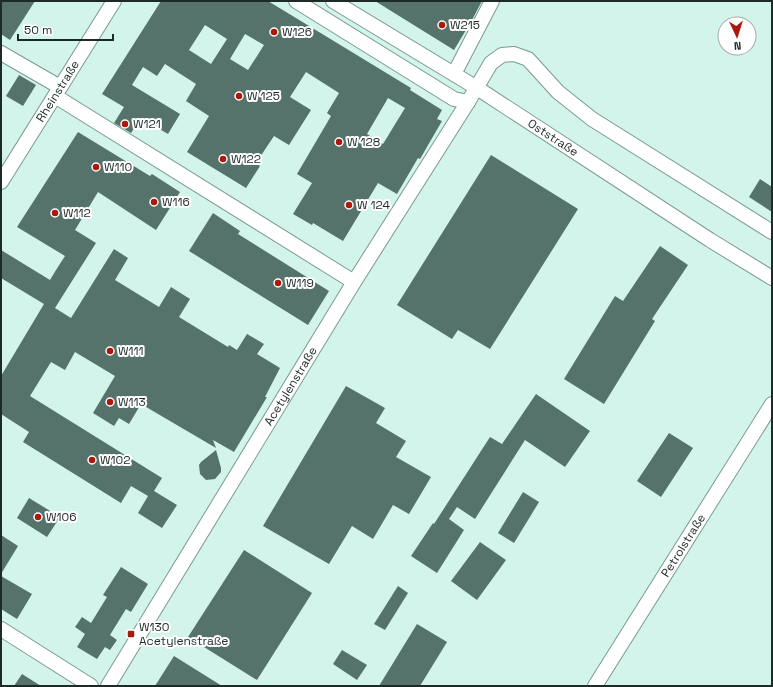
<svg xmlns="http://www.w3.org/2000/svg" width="773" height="687" viewBox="0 0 773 687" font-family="'Space Grotesk',sans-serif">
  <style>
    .building { fill: #55726b; fill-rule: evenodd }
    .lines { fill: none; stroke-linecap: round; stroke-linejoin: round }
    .minor-casing { stroke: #7b9a92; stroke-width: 16 }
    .minor { stroke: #fff; stroke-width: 14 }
    .poi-dot { fill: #aa190c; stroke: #fff; stroke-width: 1.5 }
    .labels { text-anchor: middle; stroke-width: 4; stroke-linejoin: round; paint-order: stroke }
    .poi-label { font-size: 12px; fill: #1e2a27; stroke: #fff; text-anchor: start }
    .street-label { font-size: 12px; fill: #1e2a27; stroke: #fff }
  </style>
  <rect width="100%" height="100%" fill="#d3f4eb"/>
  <!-- building -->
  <g class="building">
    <polygon points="1,1 35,1 10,40 1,34"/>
    <path d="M 161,1 L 268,1 L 411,88 L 410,90 L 442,110 L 437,119 L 442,121 L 420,159 L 418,158 L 397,194 L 378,183 L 343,241 L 313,223 L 312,225 L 293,214 L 312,183 L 297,174 L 331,116 L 327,113 L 339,93 L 306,72 L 290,97 L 311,110 L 289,145 L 274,136 L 256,163 L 260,166 L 246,188 L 187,152 L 209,116 L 186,101 L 196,84 L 165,64 L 157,76 L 143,67 L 132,85 L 180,114 L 168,134 L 141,118 L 131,133 L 114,123 L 124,107 L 102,94 ZM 205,25 L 227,39 L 211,64 L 189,50 ZM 245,34 L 264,45 L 248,70 L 230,59 ZM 388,98 L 405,108 L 383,144 L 367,134 Z"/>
    <polygon points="375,1 482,1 472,20 454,50"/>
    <polygon points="19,75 36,85 23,106 6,96"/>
    <polygon points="78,132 150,176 152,174 180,192 156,230 98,192 75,230 96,243 55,308 71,318 114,249 128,258 115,280 159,307 171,287 190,299 179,317 228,347 229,345 237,350 247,334 264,344 257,354 280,368 265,397 267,397 234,452 213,440 216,448 141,404 129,424 119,418 114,426 93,413 115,376 75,352 65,370 51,362 30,396 162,478 154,491 177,505 162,528 138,513 148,496 131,486 121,503 23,442 29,432 1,414 1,376 44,304 1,278 1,250 50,280 56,270 65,256 17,227"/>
    <polygon points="491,155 578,209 490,349 458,330 452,339 397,305"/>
    <polygon points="760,179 772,187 772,212 749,197"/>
    <polygon points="213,213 240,231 238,234 329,291 308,325 189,251"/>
    <polygon points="660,246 688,265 652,319 655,321 604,404 564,379 615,296 623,301"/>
    <polygon points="346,386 385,408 376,423 406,441 396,457 431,477 409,514 393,505 373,539 352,526 329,564 263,526"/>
    <polygon points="536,394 590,431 565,467 525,440 475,519 457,507 449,519 464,530 437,573 411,556 433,523 434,524 490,437 502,444"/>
    <polygon points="669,433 693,448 661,497 637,481"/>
    <polygon points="216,450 221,468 221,472 215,479 206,480 200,474 199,465 201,462"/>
    <polygon points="523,492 539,502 514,543 498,533"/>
    <polygon points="29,498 60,517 47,537 17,518"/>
    <polygon points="1,535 18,546 1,574"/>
    <polygon points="480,542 506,560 477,600 451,581"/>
    <polygon points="244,550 312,593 257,680 188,637"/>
    <polygon points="121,567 148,584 131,612 126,609 110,635 117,640 110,650 105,647 97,659 77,647 85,634 75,627 82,617 91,623 107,597 103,595"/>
    <polygon points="1,576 32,594 17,619 1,609"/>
    <polygon points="398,586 408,593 385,630 374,624"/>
    <polygon points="417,624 447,642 420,686 379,686"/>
    <polygon points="342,650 367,665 357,680 333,664"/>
    <polygon points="174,656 222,686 155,686"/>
    <polygon points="22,674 41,686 14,686"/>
  </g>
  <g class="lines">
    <defs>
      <g id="minor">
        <polyline points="296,1 454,99 468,102"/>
        <path id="s1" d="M 333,1 L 477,88 L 710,240 L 772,278"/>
        <polyline points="1,53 60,87"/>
        <polyline points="454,74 492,1"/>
        <polyline points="55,96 354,282"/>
        <path id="s2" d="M 1,182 L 114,1"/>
        <polyline points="1,629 91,686"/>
        <path id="s3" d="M 108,686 L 354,282 L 468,102 L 491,63 L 502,55 L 514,54 L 528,59 L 558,92 L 592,119 L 772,232"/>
        <path id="s4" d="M 595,686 L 772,404"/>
      </g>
    </defs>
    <!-- minor casing -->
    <use href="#minor" class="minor-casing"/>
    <!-- minor -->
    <use href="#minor" class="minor"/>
  </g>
  <!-- markers -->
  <g class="poi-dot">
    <circle cx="442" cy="25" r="4"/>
    <circle cx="274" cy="32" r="4"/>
    <circle cx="239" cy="96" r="4"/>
    <circle cx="125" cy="124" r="4"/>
    <circle cx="339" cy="142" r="4"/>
    <circle cx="223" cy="159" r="4"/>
    <circle cx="96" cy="167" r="4"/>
    <circle cx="154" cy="202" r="4"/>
    <circle cx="349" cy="205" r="4"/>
    <circle cx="55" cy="213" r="4"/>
    <circle cx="278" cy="283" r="4"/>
    <circle cx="110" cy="351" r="4"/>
    <circle cx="110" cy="402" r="4"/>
    <circle cx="92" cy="460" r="4"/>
    <circle cx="38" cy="517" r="4"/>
    <rect x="127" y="630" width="8" height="8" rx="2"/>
  </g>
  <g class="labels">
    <!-- poi labels -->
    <g class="poi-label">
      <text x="450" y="29">W215</text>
      <text x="282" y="36">W126</text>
      <text x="247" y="100">W 125</text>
      <text x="133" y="128">W121</text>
      <text x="347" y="146">W 128</text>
      <text x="231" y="163">W122</text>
      <text x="104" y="171">W110</text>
      <text x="162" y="206">W116</text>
      <text x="357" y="209">W 124</text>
      <text x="63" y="217">W112</text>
      <text x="286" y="287">W119</text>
      <text x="118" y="355">W111</text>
      <text x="118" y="406">W113</text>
      <text x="100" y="464">W102</text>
      <text x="46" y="521">W106</text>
      <text x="139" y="631">W130<tspan x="139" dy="14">Acetylenstraße</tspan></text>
    </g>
    <!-- street labels -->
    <g class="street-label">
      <text dy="4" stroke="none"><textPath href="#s2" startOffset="107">Rheinstraße</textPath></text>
      <text dy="4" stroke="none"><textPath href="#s1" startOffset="259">Oststraße</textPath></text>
      <text dy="4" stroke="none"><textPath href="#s3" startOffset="351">Acetylenstraße</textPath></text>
      <text dy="4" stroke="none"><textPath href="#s4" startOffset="166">Petrolstraße</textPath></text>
    </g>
  </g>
  <!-- border -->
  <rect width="773" height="687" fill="none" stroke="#1e2a27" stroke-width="4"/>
  <!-- north arrow -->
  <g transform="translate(737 36) rotate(176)"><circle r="19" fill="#ffffff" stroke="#a5aaa9"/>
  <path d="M0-3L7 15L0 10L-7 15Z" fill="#aa190c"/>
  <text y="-6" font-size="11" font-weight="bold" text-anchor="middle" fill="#1e2a27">N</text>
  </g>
  <!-- scale -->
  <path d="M18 34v6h95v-6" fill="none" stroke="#1e2a27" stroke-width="2"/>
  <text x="24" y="34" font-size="12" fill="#1e2a27" stroke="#ffffff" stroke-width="3" paint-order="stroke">50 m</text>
</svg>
